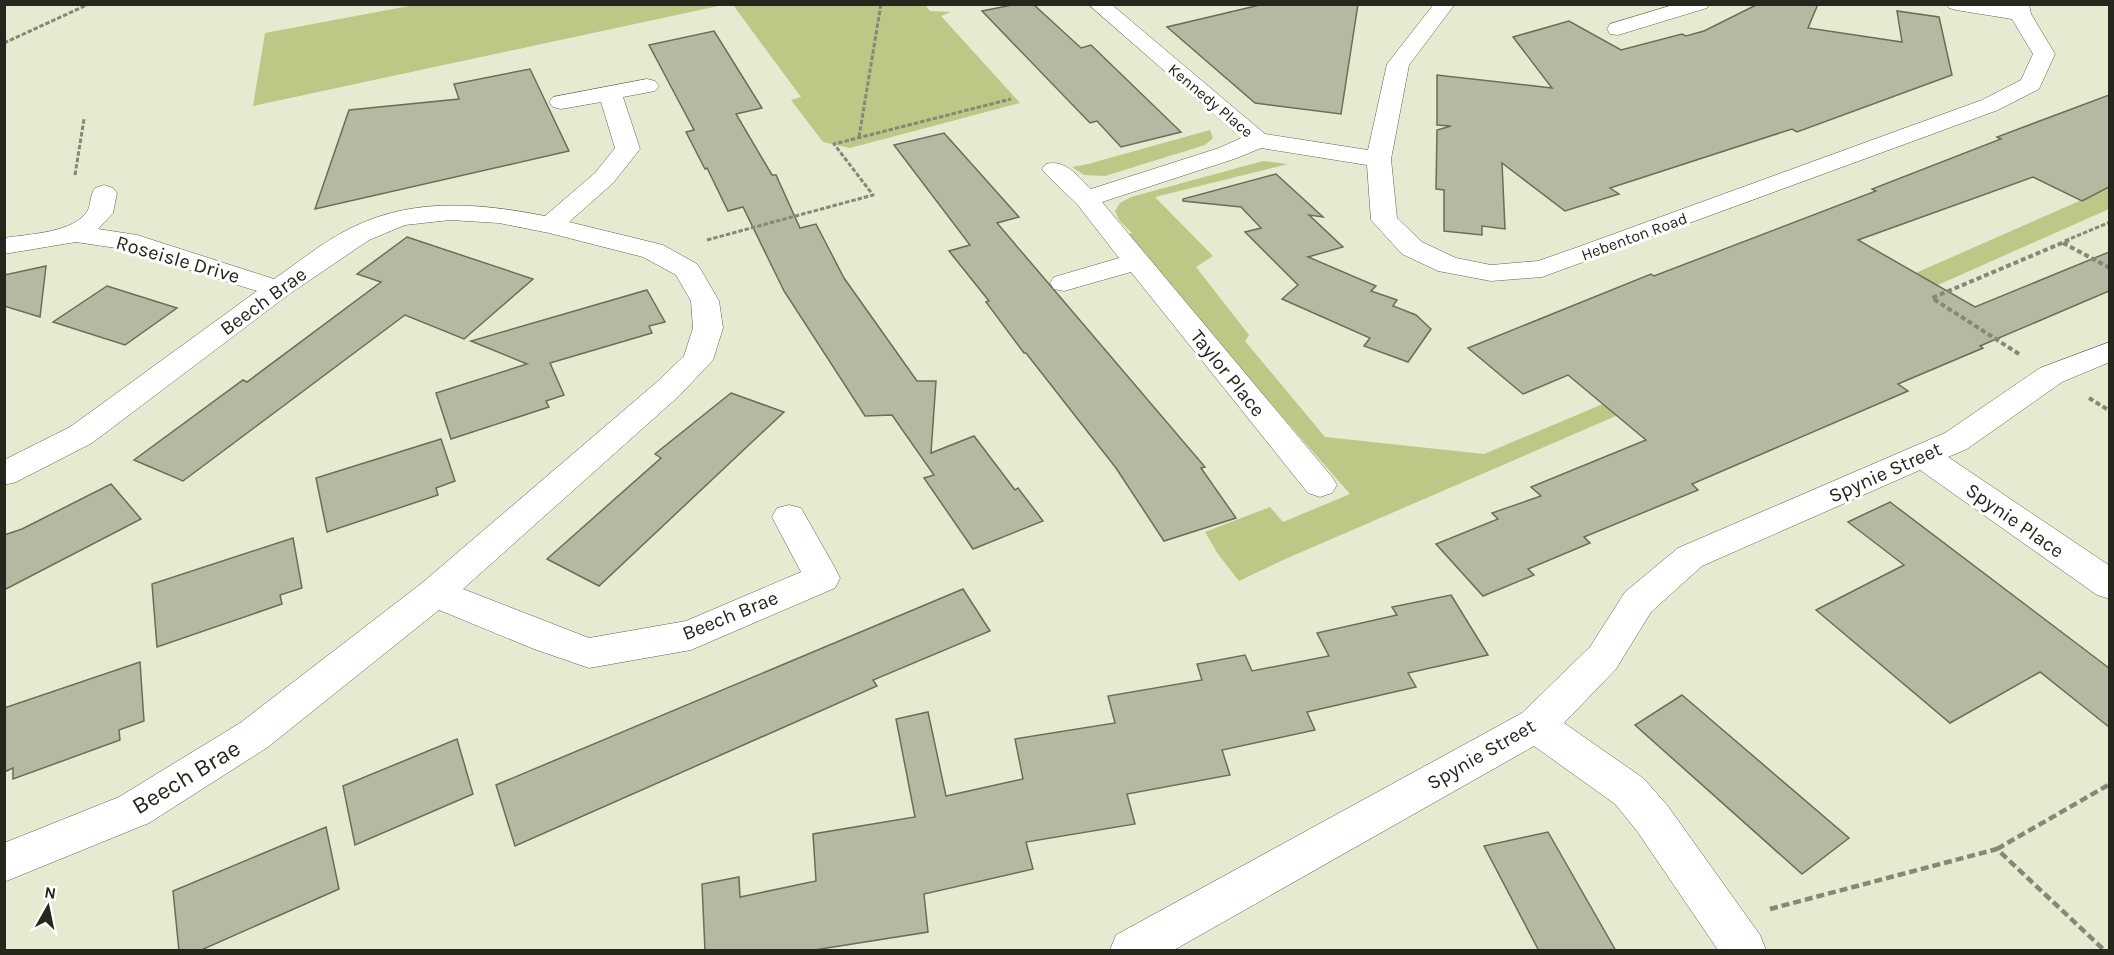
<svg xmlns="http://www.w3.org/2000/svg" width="2114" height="955" viewBox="0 0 2114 955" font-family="Karla,sans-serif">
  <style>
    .green { fill: #bdc786 }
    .building { fill: #b5b9a1; stroke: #6a6e58; stroke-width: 1.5 }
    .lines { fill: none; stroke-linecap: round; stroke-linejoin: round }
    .street-casing { stroke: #5f624d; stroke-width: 1 }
    .path-far2 { stroke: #858877; stroke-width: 3; stroke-dasharray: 4.5 2; stroke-linecap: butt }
    .path-far1 { stroke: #858877; stroke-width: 4; stroke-dasharray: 5 3; stroke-linecap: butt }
    .path { stroke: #858877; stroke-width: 4.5; stroke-dasharray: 8 4; stroke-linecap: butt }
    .street { fill: #fff; fill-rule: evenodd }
    .labels { text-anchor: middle; stroke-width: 6; stroke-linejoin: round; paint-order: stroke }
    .far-street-label { font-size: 16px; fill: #25271d; stroke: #fff }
    .street-label { font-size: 20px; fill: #25271d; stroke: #fff }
    .near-street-label { font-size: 24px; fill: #25271d; stroke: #fff }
  </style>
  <rect width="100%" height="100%" fill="#e6ead1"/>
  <!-- green -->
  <g class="green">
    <polygon points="414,5 414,4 723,5 253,106 265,33"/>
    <polygon points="925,5 930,11 951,12 941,16 1020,103 850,148 823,142 791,100 801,97 733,5"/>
    <polygon points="1210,130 1213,138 1205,145 1105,176 1084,175 1072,167 1088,164"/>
    <polygon points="1263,161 1288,164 1155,197 1213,256 1196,267 1249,335 1245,341 1325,437 1484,454 1622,396 1750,358 1283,560 1239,581 1218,554 1205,532 1270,507 1283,522 1350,494 1124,236 1132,233 1119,220 1115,211 1120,203 1131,197"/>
    <polygon points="2109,188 2109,209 1922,292 1902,279"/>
  </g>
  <!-- building -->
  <g class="building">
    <polygon points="1017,4 1033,4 1081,48 1091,45 1181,132 1121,147 1097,121 1090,123 982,11"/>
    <polygon points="1264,4 1358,4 1341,114 1255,103 1167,27"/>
    <polygon points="1758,4 1818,4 1808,28 1902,42 1897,11 1939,17 1952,75 1797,132 1792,129 1610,188 1619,194 1565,211 1502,163 1505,229 1482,226 1482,235 1444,231 1444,190 1436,189 1437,130 1451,126 1437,125 1437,75 1552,88 1513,37 1569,21 1621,50 1682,34 1686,36 1704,31"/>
    <polygon points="714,31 762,108 736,114 772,175 776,175 800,228 816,224 844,278 917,381 936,381 931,453 974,436 1015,490 1018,488 1043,521 973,549 924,478 934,475 892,415 865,416 784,291 743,207 728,211 707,168 705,169 686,132 694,130 649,45"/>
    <polygon points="530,69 569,151 315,209 349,110 459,99 454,84"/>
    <polygon points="2109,95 2109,187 2082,201 2033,177 1858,240 1975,307 2109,252 2109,291 1980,346 1983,348 1898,384 1908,391 1692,484 1698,490 1584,537 1590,543 1528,569 1534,575 1483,596 1436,544 1498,519 1492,513 1541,496 1531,487 1646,440 1568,375 1523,394 1468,348 1651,274 1654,276 1876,191 1872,189 2001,139 1997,137"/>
    <polygon points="944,133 1019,217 997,223 1205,467 1201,468 1236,518 1164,541 1116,468 1026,353 1024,353 986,302 989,301 949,251 970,245 894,145"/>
    <polygon points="1276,174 1323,217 1309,215 1343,247 1308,257 1376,286 1371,291 1397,300 1393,306 1416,315 1431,329 1408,362 1364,346 1370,338 1282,299 1298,285 1245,232 1261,228 1241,207 1183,201 1183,199"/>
    <polygon points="407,237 533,279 464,339 405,315 183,481 134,460 243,380 247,382 381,282 357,274"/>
    <polygon points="46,266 40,317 4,306 4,275"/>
    <polygon points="107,286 177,308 125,345 53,322"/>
    <polygon points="647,290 665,322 649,326 652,333 550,363 564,395 546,401 549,407 451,439 436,393 527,364 471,341"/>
    <polygon points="731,393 784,412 599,586 547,559 661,458 655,454"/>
    <polygon points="441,439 455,481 436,488 438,495 327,532 316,478"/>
    <polygon points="111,484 141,519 4,590 4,535 22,529"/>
    <polygon points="1890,502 2109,668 2109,727 2040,672 1950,723 1816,610 1904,565 1848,522"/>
    <polygon points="293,538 302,588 280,595 282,604 157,647 152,584"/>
    <polygon points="963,589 990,631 873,680 877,686 515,846 496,785"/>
    <polygon points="1451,595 1488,655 1408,673 1416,687 1307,712 1315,730 1222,750 1230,775 1127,794 1135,824 1026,842 1033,869 924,894 928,932 808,951 705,951 702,884 739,877 740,897 816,881 813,834 915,817 896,719 928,712 946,796 1023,779 1015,739 1115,723 1108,696 1202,680 1197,664 1245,655 1252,671 1329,656 1317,633 1397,615 1392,607"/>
    <polygon points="140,662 144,721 119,730 120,740 13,779 13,768 4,772 4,708"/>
    <polygon points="1682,695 1849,838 1802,874 1635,725"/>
    <polygon points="457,739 473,794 355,845 343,786"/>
    <polygon points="326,827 339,889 199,951 179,951 173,891"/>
    <polygon points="1548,832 1616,951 1539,951 1484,846"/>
  </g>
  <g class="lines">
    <defs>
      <g id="street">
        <path d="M 1088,4 L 1111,4 L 1265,134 L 1368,150 L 1387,64 L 1434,4 L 1455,4 L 1409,65 L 1391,159 L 1397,218 L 1422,242 L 1456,258 L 1491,265 L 1538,261 L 1578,247 L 1982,100 L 2021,80 L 2033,54 L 2012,19 L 1956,10 L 1949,8 L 1946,4 L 2029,4 L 2031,14 L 2055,54 L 2039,89 L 1998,110 L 1542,277 L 1491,281 L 1438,271 L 1402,254 L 1371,220 L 1367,165 L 1261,148 L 1237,158 L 1102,202 L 1332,477 L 1337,485 L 1332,493 L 1320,497 L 1308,493 L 1131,272 L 1064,291 L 1054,289 L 1050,283 L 1054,277 L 1119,258 L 1077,204 L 1046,174 L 1042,169 L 1046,164 C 1066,159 1077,176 1091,189 L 1219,148 L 1241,138 Z"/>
        <polygon points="1676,4 1710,4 1707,8 1618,35 1610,34 1607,29 1610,24"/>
        <path d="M 647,79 L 655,81 L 659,86 L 655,91 L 623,97 L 640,149 L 613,183 L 569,222 L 663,245 L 697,264 L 701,270 L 719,301 L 723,328 L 713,360 L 680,395 L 463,589 L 589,638 L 686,621 L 801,572 L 772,517 L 777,508 L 789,505 L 801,508 L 835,568 L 840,578 L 835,588 L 691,650 L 589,668 L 534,649 L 439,610 L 268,747 L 149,823 L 4,882 L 4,843 L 119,797 L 240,723 L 422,583 L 658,381 L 684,356 L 693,328 L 691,301 L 676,275 L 643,257 L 549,233 L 499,223 L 450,220 L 405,225 L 369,240 L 288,295 L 92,443 L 16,482 L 4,485 L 4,460 L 70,427 L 257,291 L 123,249 L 76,242 L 4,254 L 4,238 C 28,234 75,233 88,210 C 91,203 90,195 95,188 L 104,185 L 113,188 L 117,193 L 113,213 L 98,229 L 137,235 L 274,279 C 299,262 324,241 351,228 C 413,197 479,203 545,216 L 595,173 L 615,148 L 601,102 L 561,109 L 553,107 L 549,102 L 553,97 Z"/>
        <polygon points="2110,342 2110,362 2062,382 1967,449 1948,457 2110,566 2110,599 2097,595 1920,470 1702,566 1651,612 1616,669 1564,723 1643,778 1667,805 1760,935 1766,950 1718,950 1637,831 1615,804 1534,746 1174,950 1110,950 1116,935 1522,713 1590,647 1625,592 1678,548 1945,433 2040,368"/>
      </g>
    </defs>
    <!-- street casing -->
    <use href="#street" class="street-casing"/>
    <!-- path-far2 -->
    <g class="path-far2">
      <polyline points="4,43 89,4"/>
      <polyline points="859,137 881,4"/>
      <polyline points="75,175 84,119"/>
      <polyline points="707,240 873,195 834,144 1011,99"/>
      <polyline points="2065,241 2110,222"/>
    </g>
    <!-- path-far1 -->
    <g class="path-far1">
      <polyline points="2063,243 2110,268"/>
      <polyline points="2019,354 1932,298 2069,240"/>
      <polyline points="2089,398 2110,411"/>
    </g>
    <!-- path -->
    <g class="path">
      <polyline points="1997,849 2110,784"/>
      <polyline points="1770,909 1997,849 2104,950"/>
    </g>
    <!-- street -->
    <use href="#street" class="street"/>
  </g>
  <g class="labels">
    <!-- far-street labels -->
    <g class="far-street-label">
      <text transform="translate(1211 100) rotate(40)" y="6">Kennedy Place</text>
      <text transform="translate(1634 236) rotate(-20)" y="6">Hebenton Road</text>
    </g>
    <!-- street labels -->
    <g class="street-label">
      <text transform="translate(178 259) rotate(16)" y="7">Roseisle Drive</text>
      <text transform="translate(263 301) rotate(-36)" y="7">Beech Brae</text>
      <text transform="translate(1228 373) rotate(51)" y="7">Taylor Place</text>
      <text transform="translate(1885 472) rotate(-24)" y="7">Spynie Street</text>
      <text transform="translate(2015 520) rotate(35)" y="7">Spynie Place</text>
      <text transform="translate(730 615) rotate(-22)" y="7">Beech Brae</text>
      <text transform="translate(1481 754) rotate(-30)" y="7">Spynie Street</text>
    </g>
    <!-- near-street labels -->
    <g class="near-street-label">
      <text transform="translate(186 777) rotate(-31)" y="8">Beech Brae</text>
    </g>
  </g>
  <!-- border -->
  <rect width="2114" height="955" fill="none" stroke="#25271d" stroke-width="12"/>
  <!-- north arrow -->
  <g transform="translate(48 907) rotate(9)" stroke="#ffffff" stroke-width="4.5" paint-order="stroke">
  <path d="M0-4.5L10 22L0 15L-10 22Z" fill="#25271d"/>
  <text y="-9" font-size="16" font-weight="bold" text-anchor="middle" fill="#25271d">N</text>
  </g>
</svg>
